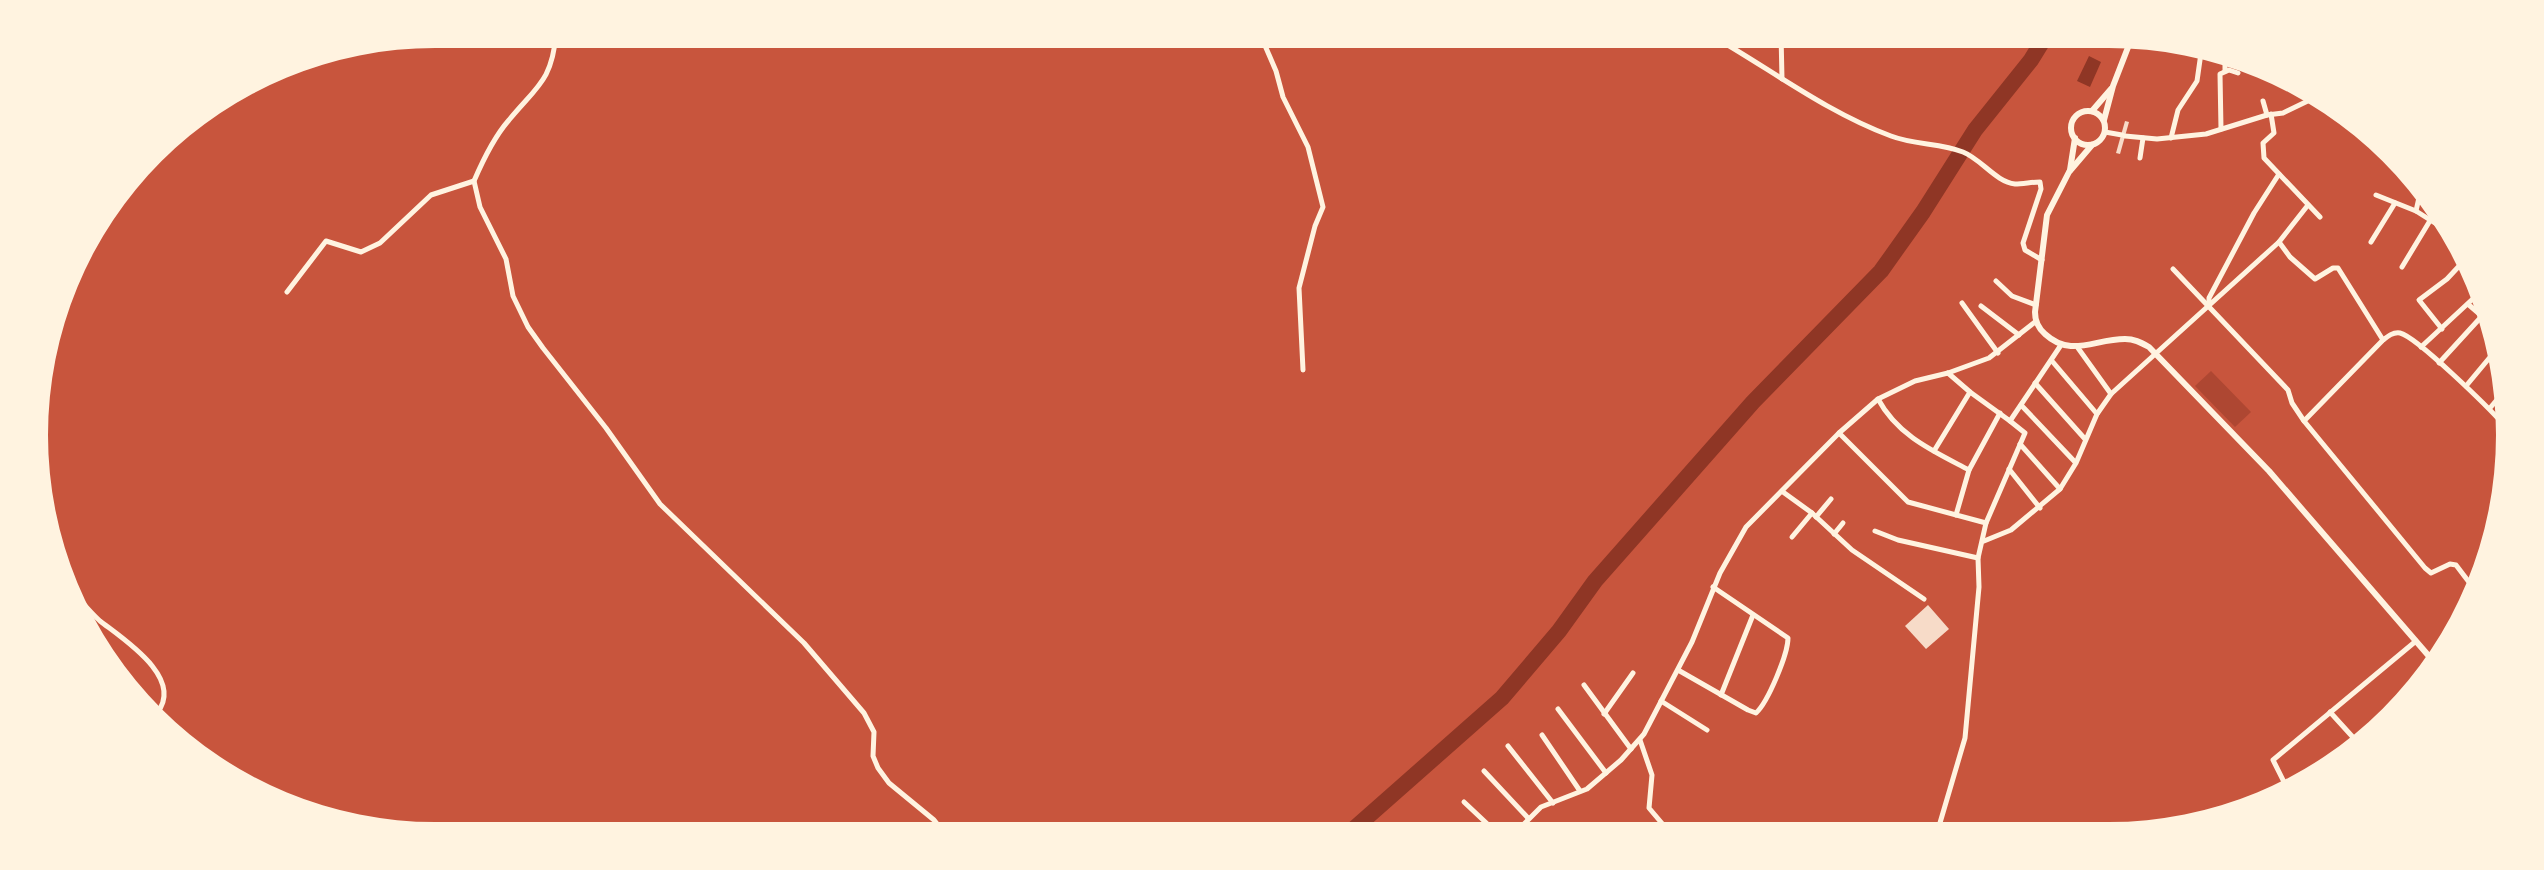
<svg xmlns="http://www.w3.org/2000/svg" width="2544" height="870" viewBox="0 0 2544 870" font-family="'Noto Sans',sans-serif">
  <style>
    .green { fill: #ae4732 }
    .water { fill: #8f3625 }
    .lines { fill: none; stroke-linecap: round; stroke-linejoin: round }
    .river { stroke: #8f3625; stroke-width: 16 }
    .building { fill: #f7dbc8 }
    .minor { stroke: #fff3e0; stroke-width: 5 }
    .tertiary { stroke: #fff3e0; stroke-width: 6 }
  </style>
  <rect width="100%" height="100%" fill="#c8553d"/>
  <!-- green -->
  <polygon class="green" points="2211,371 2251,412 2235,427 2195,386"/>
  <!-- water -->
  <polygon class="water" points="2089,56 2101,62 2090,87 2077,81"/>
  <g class="lines">
    <!-- river -->
    <polyline class="river" points="1348,834 1502,698 1559,631 1595,581 1753,402 1881,271 1923,212 1975,130 2031,60 2047,34"/>
  </g>
  <!-- building -->
  <g class="building">
    <polygon points="2125,121 2129,122 2120,154 2116,153"/>
    <polygon points="1928,605 1949,629 1926,649 1905,626"/>
  </g>
  <g class="lines">
    <!-- minor -->
    <g class="minor">
      <polyline points="501,34 556,42"/>
      <path d="M 556,34 C 552,81 537,86 509,120 C 494,137 483,160 474,181 L 480,207 L 506,259 L 513,296 L 528,327 L 543,348 L 606,428 L 660,504 L 804,643 L 864,713 L 874,732 L 873,756 L 878,768 L 889,783 L 934,820 L 946,835"/>
      <polyline points="1260,34 1276,71 1283,97 1308,147 1323,207 1315,226 1299,288 1303,370"/>
      <path d="M 1709,34 C 1769,68 1826,112 1891,136 C 1914,145 1941,143 1963,152 C 1981,159 1996,182 2015,184 C 2023,184 2032,182 2040,182 L 2041,189 L 2023,243 L 2025,250 L 2042,260"/>
      <polyline points="1781,34 1782,79"/>
      <polyline points="2225,71 2225,60"/>
      <polyline points="2263,101 2267,115"/>
      <polyline points="2271,114 2274,133 2263,143 2264,158 2320,217"/>
      <polyline points="2221,129 2220,74 2229,70 2238,73"/>
      <polyline points="2105,132 2122,135"/>
      <polyline points="2125,136 2157,139 2206,134 2267,115 2283,113 2314,98"/>
      <polyline points="2171,138 2178,110 2197,81 2202,46"/>
      <polyline points="2140,158 2143,138"/>
      <polyline points="2376,195 2416,211 2457,237"/>
      <polyline points="2416,211 2420,193"/>
      <polyline points="2279,242 2290,257 2315,279 2333,268 2338,268 2383,340"/>
      <polyline points="2371,242 2395,203"/>
      <polyline points="2402,267 2431,219"/>
      <polyline points="2173,269 2288,390 2292,403 2304,421 2425,568 2431,573 2450,564 2456,565 2475,590"/>
      <polyline points="1996,281 2012,296 2036,305"/>
      <polyline points="287,292 326,241 361,252 380,243 431,195 474,181"/>
      <polyline points="1962,303 1998,353"/>
      <polyline points="2469,305 2483,317"/>
      <polyline points="1981,306 2019,335"/>
      <polyline points="2209,306 2209,298 2254,213 2279,174"/>
      <polyline points="2442,329 2419,300 2447,279 2461,264"/>
      <polyline points="2421,347 2477,295"/>
      <polyline points="2078,348 2111,394"/>
      <polyline points="2052,361 2097,414"/>
      <polyline points="2439,363 2482,316"/>
      <polyline points="2035,383 2085,439"/>
      <polyline points="2466,386 2496,350"/>
      <polyline points="1970,392 2010,421 2061,345"/>
      <path d="M 1878,399 C 1898,436 1933,451 1969,470"/>
      <polyline points="2021,405 2075,462"/>
      <polyline points="2490,408 2506,389"/>
      <path d="M 2304,421 L 2383,340 C 2388,336 2393,332 2400,333 C 2417,337 2490,409 2504,425"/>
      <polyline points="1839,433 1908,502 1986,523"/>
      <polyline points="2020,444 2060,489"/>
      <polyline points="1934,451 1970,392 1948,373"/>
      <polyline points="2009,469 2040,508"/>
      <polyline points="44,485 49,501 46,507"/>
      <polyline points="1783,492 1812,513 1852,550 1924,599"/>
      <polyline points="1956,515 1969,470 2000,413"/>
      <polyline points="1816,517 1831,499"/>
      <polyline points="1875,531 1898,540 1978,558"/>
      <polyline points="1834,534 1843,523"/>
      <polyline points="1792,537 1812,513"/>
      <polyline points="1984,541 2011,530 2060,489 2076,463 2097,414 2111,394 2279,242 2308,205"/>
      <path d="M 70,588 C 80,600 89,611 100,621 C 123,639 185,678 157,713"/>
      <path d="M 1678,670 L 1748,710 L 1756,713 C 1768,702 1788,654 1788,638 L 1713,587"/>
      <polyline points="1584,685 1631,749"/>
      <polyline points="1721,695 1753,615"/>
      <polyline points="1661,701 1707,730"/>
      <polyline points="1558,709 1606,773"/>
      <polyline points="2330,712 2360,745"/>
      <polyline points="1604,714 1633,673"/>
      <polyline points="1542,735 1580,791"/>
      <polyline points="1640,740 1652,775 1649,808 1671,834"/>
      <polyline points="1508,746 1553,803"/>
      <polyline points="1484,771 1528,818"/>
      <polyline points="2288,790 2273,760 2416,641"/>
      <polyline points="1464,802 1498,834"/>
      <polyline points="1937,833 1965,738 1979,587 1978,558 1986,523 2025,433 2010,421"/>
      <polyline points="1514,834 1541,807 1587,789 1621,760 1644,734 1692,642 1720,573 1746,527 1839,433 1878,399 1915,381 1948,373 1989,358 2035,322"/>
    </g>
    <!-- tertiary -->
    <g class="tertiary">
      <polyline points="2092,111 2111,89"/>
      <circle cx="2088" cy="128" r="17"/>
      <polyline points="2104,120 2113,86 2132,37"/>
      <path d="M 2092,145 L 2069,172 L 2047,215 L 2035,312 C 2035,321 2038,328 2045,334 C 2071,358 2094,339 2125,339 C 2134,339 2140,342 2149,347 L 2269,471 L 2434,662"/>
      <polyline points="2070,170 2075,138"/>
    </g>
  </g>
  <!-- crop -->
  <path d="M0 0H2544V870H0ZM435 48H2109A387 387 0 0 1 2496 435V435A387 387 0 0 1 2109 822H435A387 387 0 0 1 48 435V435A387 387 0 0 1 435 48Z" fill="#fff3e0" fill-rule="evenodd"/>
</svg>
